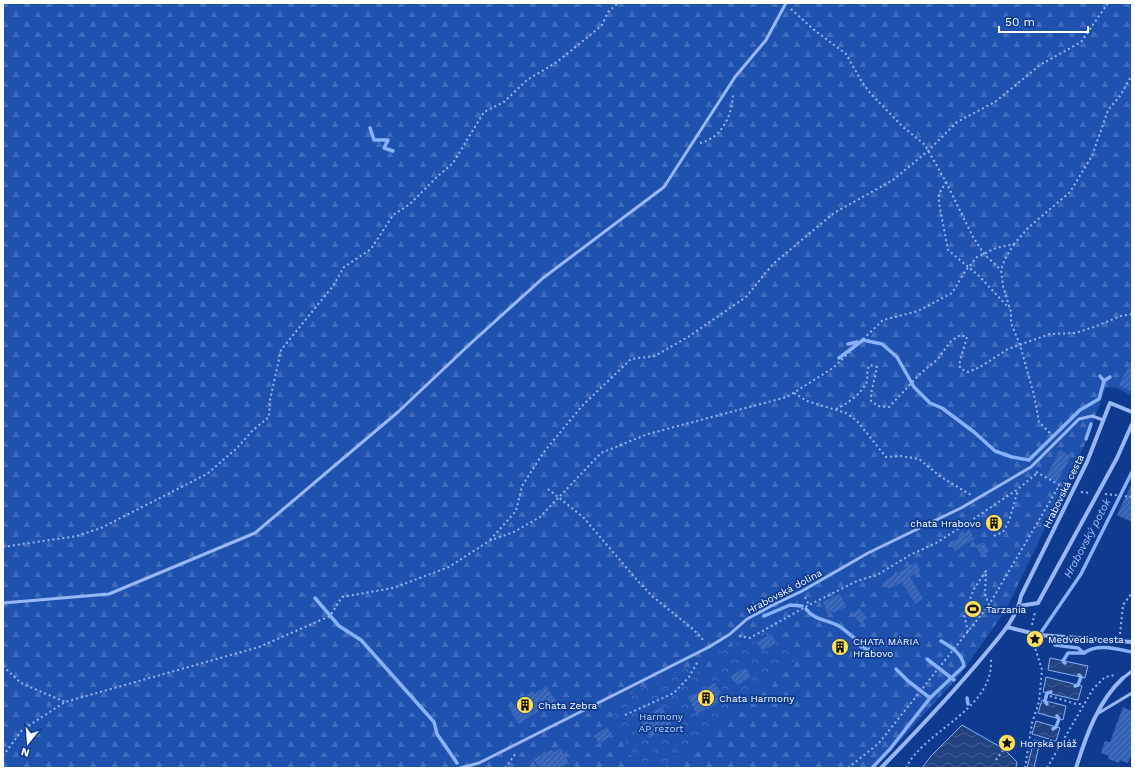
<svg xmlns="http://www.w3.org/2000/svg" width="1135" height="771" viewBox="0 0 1135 771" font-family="'Work Sans',sans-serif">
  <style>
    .forest { fill: url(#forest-firs) }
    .park { fill: url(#park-crowns) }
    .water { fill: url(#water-waves); stroke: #88b1f8 }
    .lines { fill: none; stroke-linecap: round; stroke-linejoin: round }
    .stream { stroke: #88b1f8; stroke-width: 3.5 }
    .building { fill: url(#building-hatch) }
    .path { stroke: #97b8f4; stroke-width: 2; stroke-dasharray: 2 3; stroke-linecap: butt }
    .lane { stroke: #97b8f4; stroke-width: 3 }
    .street { stroke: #97b8f4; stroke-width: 4 }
    .labels { text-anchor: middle; stroke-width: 3.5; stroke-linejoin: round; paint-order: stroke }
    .street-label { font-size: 10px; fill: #fff; stroke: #0e3a8f }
    .poi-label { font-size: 10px; fill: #fff; stroke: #0e3a8f; text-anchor: start }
    .park-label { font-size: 10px; fill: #bed5fe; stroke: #0e3a8f }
    .water-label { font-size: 11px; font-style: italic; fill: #a2c2fb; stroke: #0e3a8f }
  </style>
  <defs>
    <pattern id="forest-firs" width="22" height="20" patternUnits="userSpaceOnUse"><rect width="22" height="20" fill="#1f52af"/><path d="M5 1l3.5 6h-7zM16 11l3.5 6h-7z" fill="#416cbb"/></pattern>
    <pattern id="park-crowns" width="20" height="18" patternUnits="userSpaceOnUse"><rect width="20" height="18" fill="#1f52af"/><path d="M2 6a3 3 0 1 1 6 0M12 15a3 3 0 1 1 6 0" fill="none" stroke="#416cbb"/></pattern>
    <pattern id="water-waves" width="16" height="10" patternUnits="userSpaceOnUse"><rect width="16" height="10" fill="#214181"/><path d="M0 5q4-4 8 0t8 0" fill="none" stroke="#425e94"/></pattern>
    <pattern id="building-hatch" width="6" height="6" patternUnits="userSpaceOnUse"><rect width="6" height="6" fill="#3261b7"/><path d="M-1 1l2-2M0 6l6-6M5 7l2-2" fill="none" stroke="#5179c2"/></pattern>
  </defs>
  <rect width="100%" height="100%" fill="#0e3a8f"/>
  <!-- forest -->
  <polygon class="forest" points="3,3 1132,3 1132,396 1117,388 1106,387 1085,444 1006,610 959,676 875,768 3,768"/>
  <!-- park -->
  <polygon class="park" points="774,623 796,659 664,768 636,768 610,704 688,667 702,676 720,666 716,655"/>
  <!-- water -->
  <g class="water">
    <polygon points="1050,658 1088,666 1085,678 1048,670"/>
    <polygon points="1046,677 1082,686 1078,700 1043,692"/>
    <polygon points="1042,700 1066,706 1063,720 1038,713"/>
    <polygon points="1036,721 1060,728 1056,741 1032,734"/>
    <polygon points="962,725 1004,749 1017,762 1016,768 922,768 931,756"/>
    <polygon points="1034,740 1040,741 1034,768 1027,768"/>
  </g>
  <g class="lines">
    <!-- stream -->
    <g class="stream">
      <polyline points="370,128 374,140 388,140 384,148 393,151"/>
      <polyline points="848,344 857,342"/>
      <polyline points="839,358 863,340 882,344 897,357 914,387 930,403 942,408 974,432 995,451 1012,457 1029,460 1080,410 1099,399 1104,381 1100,376"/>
      <polyline points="1104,381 1110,377"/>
      <polyline points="1086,439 1091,424"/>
      <polyline points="315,598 339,626 361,640 434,722 437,734 457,763"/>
      <path d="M 806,609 C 814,620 828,620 839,626 C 846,630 853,639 862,643 L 861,647 L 865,646 L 865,652 L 869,649 L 868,653 L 873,651"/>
      <polyline points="764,616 790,605 802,606"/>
      <polyline points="1042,631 1081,574 1132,472"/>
      <polyline points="1055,645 1078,648 1084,653 1068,653 1063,661 1065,663"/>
      <path d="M 1084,653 C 1097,643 1117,649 1132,652"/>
      <polyline points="927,659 954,680"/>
      <polyline points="896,669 908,681 930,698"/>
      <polyline points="1075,686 1078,685 1081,677 1079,675"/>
      <polyline points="967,698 968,704"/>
      <polyline points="1047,704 1045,701 1047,693 1051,692"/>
      <polyline points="1053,729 1056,727 1059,719 1057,716"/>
      <path d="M 872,768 L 890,749 L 930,698 L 964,666 C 962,653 951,647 941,641"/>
    </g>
  </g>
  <!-- building -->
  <g class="building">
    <polygon points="1132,360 1132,392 1119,385"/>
    <polygon points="1060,450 1071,456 1057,482 1046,477"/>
    <polygon points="1132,483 1132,522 1117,515"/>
    <polygon points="970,530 974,539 955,551 950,543"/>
    <polygon points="984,542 989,552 981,556 976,546"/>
    <polygon points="916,562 920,570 910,577 923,599 915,604 902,582 889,589 884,581"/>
    <polygon points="840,594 846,607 828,615 823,602"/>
    <polygon points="859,608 867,618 860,623 852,614"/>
    <polygon points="771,634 776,643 762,651 757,642"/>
    <polygon points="840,641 846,646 840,653 834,647"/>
    <polygon points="745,668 751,677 737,685 731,676"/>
    <polygon points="715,683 724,700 697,714 688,697"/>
    <polygon points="546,686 556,701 546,709 544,707 519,724 509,709 533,691 535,694"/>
    <polygon points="662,707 672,725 650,738 640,719"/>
    <polygon points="1123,707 1132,711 1132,753 1128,763 1120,760 1119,763 1108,759 1109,756 1101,753 1105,741 1110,742"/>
    <polygon points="607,727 612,735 599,744 594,736"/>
    <polygon points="561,748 569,763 561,768 539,768 534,759 551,750 555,752"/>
  </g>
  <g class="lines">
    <!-- path -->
    <g class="path">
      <polyline points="791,9 813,29 846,54 862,82 871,94 903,127 925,145 946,182 939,194 939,203 948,250 979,276 1009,308"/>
      <path d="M 700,143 C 722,138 732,115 733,95"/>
      <polyline points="946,182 973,237 984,254 1001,270"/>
      <polyline points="1014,244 1005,259 1001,270 1003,286 1011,312 1011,323 1020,345 1034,395 1039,422 1053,436"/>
      <polyline points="794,393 807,401 846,413 857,421 886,457 901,456 919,459 941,477 971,495"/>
      <path d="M 836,409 C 847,404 863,393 867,381 C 868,375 866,370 870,365 L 877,367 L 871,394 L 871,401 L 878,406 L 889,407 L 920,374 L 938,359 L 950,342 L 960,335 L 967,337 L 959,365 L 961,369 L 968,372 L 980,367 L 1008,349 L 1050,334 L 1075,333 L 1094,327 L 1121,316 L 1132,314"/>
      <polyline points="1036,472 1065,488"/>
      <polyline points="548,489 583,517 637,580 652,596 694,630 704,641"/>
      <polyline points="1081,492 1090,493"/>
      <polyline points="1105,494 1132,497"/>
      <polyline points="994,536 1003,532 1009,521 1018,490"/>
      <polyline points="490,540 516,511 522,486 543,453 582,406 631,359 655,356 688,337 746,297 773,264 834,213 893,180 928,151 957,122 995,102 1040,65 1081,42 1108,3"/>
      <polyline points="3,547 77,536 101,528 207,474 237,448 253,430 269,417 270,400 281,350 333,286 344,267 371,249 393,215 410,204 437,177 453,163 484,112 504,102 527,80 557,62 589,36 602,25 608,12 618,3"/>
      <polyline points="805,597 809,605"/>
      <polyline points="1032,625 1035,612"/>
      <polyline points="968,632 964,614 974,589 986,571 985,594 989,605 1006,614"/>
      <polyline points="1120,634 1123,605 1132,593"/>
      <polyline points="739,636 750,638 809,605 857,581 877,575 910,555 936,543 966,524 1018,489 1036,474"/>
      <polyline points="3,666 21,683 65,702"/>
      <polyline points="1050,696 1076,704 1083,704"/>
      <polyline points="625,715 674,693 689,677 698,661"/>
      <polyline points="3,756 22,730 65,702 259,647 330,616 342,597 393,588 449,567 489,541 514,532 540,517 601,453 648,434 787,397 833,368 883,320 918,311 952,293 966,270 977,257 996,248 1014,244 1029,227 1070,192 1092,156 1108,110 1120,96 1132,75"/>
      <polyline points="996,760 1004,749"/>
      <polyline points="505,768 516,753"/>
      <polyline points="848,768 879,743 989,605 1059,486"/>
      <path d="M 906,768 C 924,730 994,710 991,659"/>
      <polyline points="1025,768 1032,723 1039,702 1042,670 1033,641"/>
      <polyline points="1047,768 1093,689 1105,677 1115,675"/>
    </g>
    <!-- lane -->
    <g class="lane">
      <polyline points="3,603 109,594 255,533 398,412 470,344 543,278 664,187 735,77 766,40 786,3"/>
      <polyline points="1123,678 1132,671"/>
      <polyline points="1097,714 1132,693"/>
      <polyline points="460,768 479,763 709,647 730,634 747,619 771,606 802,591 868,553 961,508 1031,467 1079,419 1092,416 1103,420"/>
    </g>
    <!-- street -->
    <g class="street">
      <polyline points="1019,606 1038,603 1117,458 1132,424"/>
      <polyline points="1007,627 1039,635 1132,642"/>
      <path d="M 881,768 C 917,731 953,693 986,653 C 1000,636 1017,618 1021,596 L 1087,462 L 1110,403 L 1132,412"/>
      <path d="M 1076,768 C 1086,736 1098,701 1123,678"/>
    </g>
  </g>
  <!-- icons -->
  <defs>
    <symbol id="building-disc" viewBox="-11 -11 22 22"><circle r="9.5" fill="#ffdf59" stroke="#0e3a8f"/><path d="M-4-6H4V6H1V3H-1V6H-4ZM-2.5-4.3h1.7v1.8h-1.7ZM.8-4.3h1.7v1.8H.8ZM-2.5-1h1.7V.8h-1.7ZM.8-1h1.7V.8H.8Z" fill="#111"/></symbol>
    <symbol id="stadium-disc" viewBox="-11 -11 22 22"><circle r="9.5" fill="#ffdf59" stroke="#0e3a8f"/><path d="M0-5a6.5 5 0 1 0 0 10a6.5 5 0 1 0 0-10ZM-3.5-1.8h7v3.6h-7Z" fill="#111"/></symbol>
    <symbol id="sight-disc" viewBox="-11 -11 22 22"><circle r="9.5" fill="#ffdf59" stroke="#0e3a8f"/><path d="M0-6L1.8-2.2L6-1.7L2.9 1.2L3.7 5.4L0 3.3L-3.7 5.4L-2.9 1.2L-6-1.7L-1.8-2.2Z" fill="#111"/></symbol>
  </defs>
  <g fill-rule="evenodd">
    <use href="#building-disc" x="984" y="513" width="20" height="20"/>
    <use href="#stadium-disc" x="963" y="599" width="20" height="20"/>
    <use href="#sight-disc" x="1025" y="629" width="20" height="20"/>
    <use href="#building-disc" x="830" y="637" width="20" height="20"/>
    <use href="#building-disc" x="696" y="688" width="20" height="20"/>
    <use href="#building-disc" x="515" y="695" width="20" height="20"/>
    <use href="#sight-disc" x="997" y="733" width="20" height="20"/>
  </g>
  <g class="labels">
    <!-- street labels -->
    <g class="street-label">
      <text transform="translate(1063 491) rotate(-64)" y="4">Hrabovská cesta</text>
      <text transform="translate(784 591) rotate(-28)" y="4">Hrabovská dolina</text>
    </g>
    <!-- poi labels -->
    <g class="poi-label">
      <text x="981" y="527" text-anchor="end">chata Hrabovo</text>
      <text x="986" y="613">Tarzania</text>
      <text x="1048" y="643">Medvedia cesta</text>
      <text x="853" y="645">CHATA MÁRIA<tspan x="853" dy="12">Hrabovo</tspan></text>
      <text x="719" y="702">Chata Harmony</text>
      <text x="538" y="709">Chata Zebra</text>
      <text x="1020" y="747">Horská pláž</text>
    </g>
    <!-- park labels -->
    <g class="park-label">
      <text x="661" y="720">Harmony<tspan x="661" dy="12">AP rezort</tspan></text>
    </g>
    <!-- water labels -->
    <g class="water-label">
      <text transform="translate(1087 538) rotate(-62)" y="4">Hrabovský potok</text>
    </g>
  </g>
  <!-- border -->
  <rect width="1135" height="771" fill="none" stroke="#ffffff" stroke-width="8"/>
  <!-- north arrow -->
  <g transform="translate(28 743) rotate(197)" stroke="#0e3a8f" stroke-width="3" paint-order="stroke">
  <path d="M0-3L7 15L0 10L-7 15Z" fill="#ffffff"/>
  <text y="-6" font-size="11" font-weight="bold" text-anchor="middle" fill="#ffffff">N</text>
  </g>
  <!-- scale -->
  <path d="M999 26v6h89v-6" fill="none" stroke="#ffffff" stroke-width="2"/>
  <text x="1005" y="26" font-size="12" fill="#ffffff" stroke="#0e3a8f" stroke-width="3" paint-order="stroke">50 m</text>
</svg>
